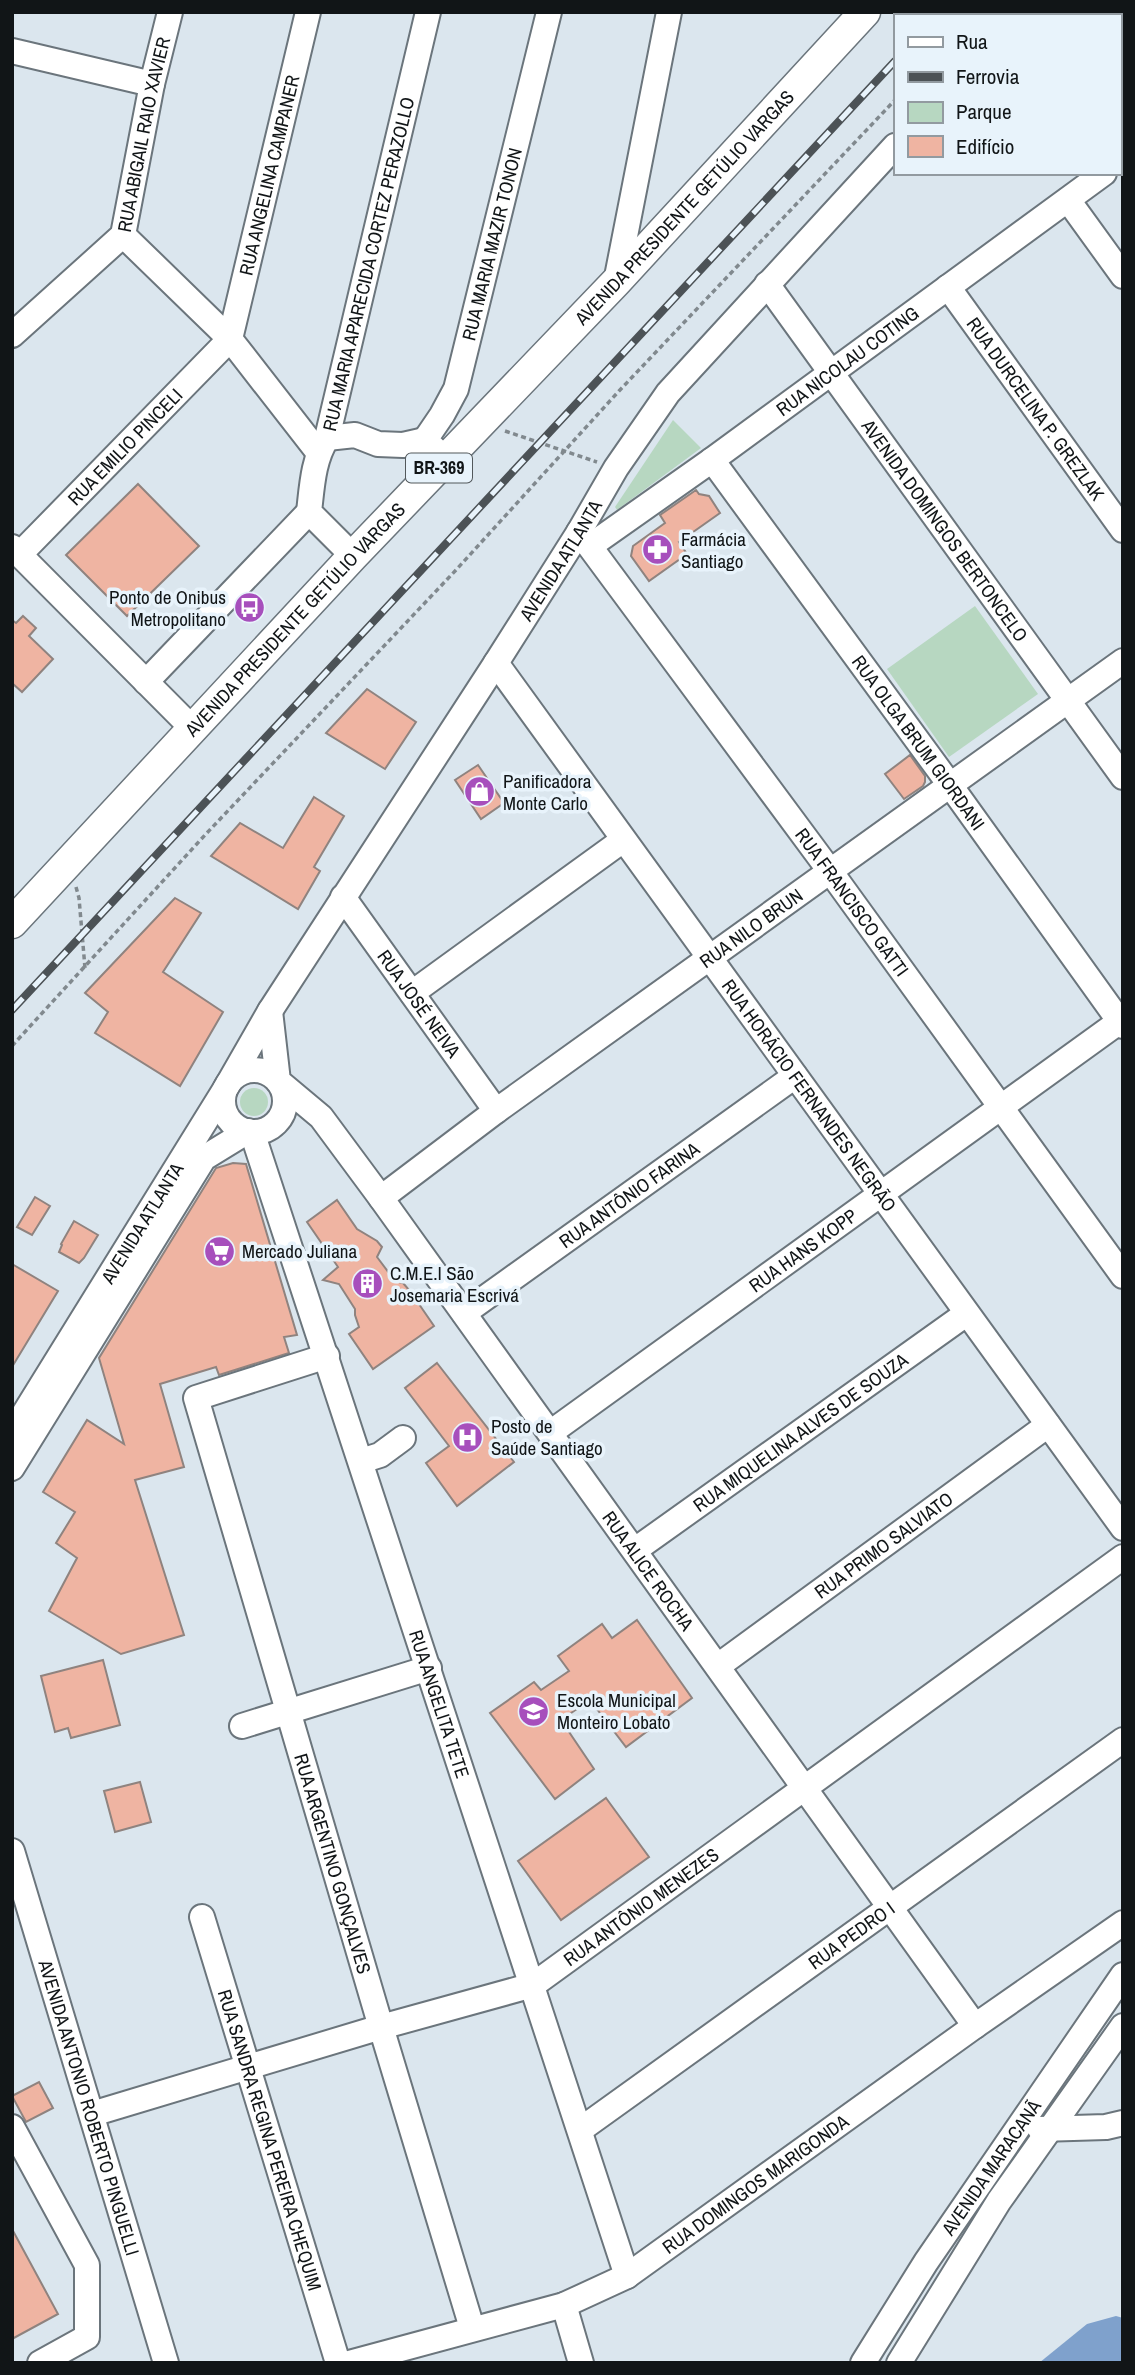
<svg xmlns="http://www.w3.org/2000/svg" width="1135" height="2375" viewBox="0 0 1135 2375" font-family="'Archivo Narrow',sans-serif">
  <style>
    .green { fill: #b7d7c1 }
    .water { fill: #7fa1cc }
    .building { fill: #efb4a2; stroke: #8f837f; stroke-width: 2 }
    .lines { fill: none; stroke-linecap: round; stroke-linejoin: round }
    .minor-casing { stroke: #6b757c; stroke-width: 28 }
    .major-casing { stroke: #6b757c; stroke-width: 33 }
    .path { stroke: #81898e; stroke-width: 3.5; stroke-dasharray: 5 3.5; stroke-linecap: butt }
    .minor { stroke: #fff; stroke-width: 24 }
    .major { stroke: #fff; stroke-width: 30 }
    .rail-casing { stroke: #4c5256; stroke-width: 8 }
    .rail { stroke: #e8f3fb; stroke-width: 5; stroke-dasharray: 16; stroke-linecap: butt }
    .labels { text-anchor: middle; stroke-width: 7; stroke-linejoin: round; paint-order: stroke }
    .shield { fill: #e8f3fb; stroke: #52585b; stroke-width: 2 }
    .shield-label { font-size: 18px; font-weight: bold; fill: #111517 }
    .street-label { font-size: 19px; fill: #111517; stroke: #e8f3fb }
    .poi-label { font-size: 19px; fill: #111517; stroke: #e8f3fb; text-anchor: start }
  </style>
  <rect width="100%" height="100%" fill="#dbe6ee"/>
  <!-- green -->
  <g class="green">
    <polygon points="673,420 701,448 617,510 615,507"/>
    <polygon points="975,606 1038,694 949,757 887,669"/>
    <circle cx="254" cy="1102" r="14"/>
  </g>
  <!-- water -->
  <polygon class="water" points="1116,2316 1123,2318 1123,2363 1039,2363 1087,2324"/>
  <!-- building -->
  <g class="building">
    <polygon points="138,484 199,546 127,616 66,555"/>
    <polygon points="696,490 699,494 709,496 720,513 679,542 687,554 649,581 631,556 633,546 665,523 660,515"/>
    <polygon points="23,616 36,628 29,636 53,659 22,692 12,683 12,620 16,623"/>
    <polygon points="367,689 416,722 385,769 326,733"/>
    <polygon points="910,755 925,776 925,782 923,786 904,799 885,774"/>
    <polygon points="478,765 504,803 481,819 455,780"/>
    <polygon points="314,797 344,816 314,867 320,871 298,909 211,856 240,823 283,848"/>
    <polygon points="175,898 201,913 163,972 223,1012 180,1086 95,1033 108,1012 85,993"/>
    <polygon points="233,1163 246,1164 297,1335 284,1337 289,1353 219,1375 216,1367 160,1384 184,1467 135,1480 184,1635 121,1654 49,1611 77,1558 56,1543 75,1512 43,1492 87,1420 124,1444 99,1358 216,1168"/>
    <polygon points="35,1197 50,1206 32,1235 17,1227"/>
    <polygon points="337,1200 357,1229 377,1241 382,1247 377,1257 395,1281 403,1283 410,1291 434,1326 373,1369 349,1334 359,1327 355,1315 355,1309 339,1284 323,1280 338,1267 307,1222"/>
    <polygon points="74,1221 98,1235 84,1258 79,1263 59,1252 62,1245 61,1244"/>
    <polygon points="12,1264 58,1291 12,1367"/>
    <polygon points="437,1363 514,1462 457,1506 426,1463 449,1446 405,1388"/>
    <polygon points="637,1620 692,1698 626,1747 590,1700 561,1720 594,1769 555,1799 490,1713 534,1682 541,1690 569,1671 558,1656 602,1624 612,1638"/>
    <polygon points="103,1660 120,1725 71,1738 68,1728 55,1732 41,1676"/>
    <polygon points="140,1782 151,1822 115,1832 104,1791"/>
    <polygon points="606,1798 649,1857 561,1920 518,1861"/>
    <polygon points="39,2082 53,2108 26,2122 12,2096"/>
    <polygon points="12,2229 58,2314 12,2339"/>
  </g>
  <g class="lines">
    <defs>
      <g id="minor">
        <polyline points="1016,16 1019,12"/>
        <polyline points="1119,24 1123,29"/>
        <polyline points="12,51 152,84"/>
        <polyline points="1119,162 1123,160"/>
        <polyline points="1068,200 1123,276"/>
        <polyline points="123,235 230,339 318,452"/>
        <polyline points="616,282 669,12"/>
        <path id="s1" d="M 767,284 L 1123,777"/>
        <path id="s2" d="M 948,287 L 1123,530"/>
        <path id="s3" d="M 12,335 L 123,235 L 152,84 L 170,12"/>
        <polyline points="327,438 355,435 378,444 403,445 425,440"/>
        <path id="s4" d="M 446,460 L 425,440 L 442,415 L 456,389 L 549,12"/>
        <path id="s5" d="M 712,460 L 950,785 L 1123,1026"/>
        <path id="s6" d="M 579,532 L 830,871 L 1123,1276"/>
        <path id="s7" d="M 590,546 L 712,460 L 1104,173"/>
        <polyline points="12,547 193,729"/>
        <path id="s8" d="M 20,554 L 230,339 L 308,12"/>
        <path id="s9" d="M 353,556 L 309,512 C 312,486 313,460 327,438 L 428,12"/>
        <path id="s10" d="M 496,663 L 1123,1528"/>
        <polyline points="146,682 309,512"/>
        <path id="s11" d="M 343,897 L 496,1111"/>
        <polyline points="412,993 623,840"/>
        <path id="s12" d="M 270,1011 L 278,1081 L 321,1117 L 381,1198 L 975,2026"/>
        <circle cx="254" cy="1101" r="31"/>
        <path id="s13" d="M 252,1132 L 627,2276"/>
        <path id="s14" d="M 381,1198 L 496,1111 L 1123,661"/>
        <path id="s15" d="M 464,1313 L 795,1076"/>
        <path id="s16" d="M 327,1356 L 196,1398 L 381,2027 L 472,2328"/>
        <path id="s17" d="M 12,1433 L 227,1086 L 270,1011 L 496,663 L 579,532 L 616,468 L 668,393 L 895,146"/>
        <path id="s18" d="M 550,1433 L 1123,1019"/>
        <polyline points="361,1461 380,1455 403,1438"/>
        <polyline points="12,1468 204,1158 248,1131"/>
        <path id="s19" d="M 635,1550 L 966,1314"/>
        <path id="s20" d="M 718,1666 L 1048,1425"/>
        <polyline points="242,1726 429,1668"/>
        <path id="s21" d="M 12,1851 L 166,2363"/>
        <path id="s22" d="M 202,1917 L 338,2363"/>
        <path id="s23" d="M 92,2114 L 381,2027 L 533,1985 L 1123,1557"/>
        <polyline points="12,2127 87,2265 87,2337 40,2363"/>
        <polyline points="1040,2129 1106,2127 1123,2123"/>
        <path id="s24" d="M 580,2130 L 1123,1740"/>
        <polyline points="564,2305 581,2363"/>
        <path id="s25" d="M 349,2363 L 564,2305 L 627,2276 L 975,2026 L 1123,1923"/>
        <path id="s26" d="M 863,2363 L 926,2262 L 1123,1975"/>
        <polyline points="899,2363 999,2201 1123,2026"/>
      </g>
      <g id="major">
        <path id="s27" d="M 12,923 L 353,556 L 616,282 L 865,12"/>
      </g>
    </defs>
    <!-- minor casing -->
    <use href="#minor" class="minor-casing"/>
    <!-- major casing -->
    <use href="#major" class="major-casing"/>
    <!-- path -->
    <g class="path">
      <polyline points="973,16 977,12"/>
      <polyline points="505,431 597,462"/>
      <polyline points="76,887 79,898 85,968"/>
      <polyline points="12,1046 205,835 456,570 619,391 895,100"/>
    </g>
    <!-- minor -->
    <use href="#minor" class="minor"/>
    <!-- major -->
    <use href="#major" class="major"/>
    <defs>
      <g id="rail">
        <polyline points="938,16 941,12"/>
        <polyline points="12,1010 895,61"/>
      </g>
    </defs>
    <!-- rail casing -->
    <use href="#rail" class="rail-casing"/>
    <!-- rail -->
    <use href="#rail" class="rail"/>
  </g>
  <!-- icons -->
  <defs>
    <symbol id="pharmacy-disc" viewBox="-11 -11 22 22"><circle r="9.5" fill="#a74fbc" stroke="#e8f3fb"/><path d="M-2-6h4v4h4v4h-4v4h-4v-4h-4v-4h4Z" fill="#fff"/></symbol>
    <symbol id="bus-disc" viewBox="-11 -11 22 22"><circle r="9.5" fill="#a74fbc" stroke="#e8f3fb"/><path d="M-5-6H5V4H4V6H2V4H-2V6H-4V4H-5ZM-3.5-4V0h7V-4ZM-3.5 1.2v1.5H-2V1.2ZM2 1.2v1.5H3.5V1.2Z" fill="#fff"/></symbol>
    <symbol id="shop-disc" viewBox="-11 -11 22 22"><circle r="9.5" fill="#a74fbc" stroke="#e8f3fb"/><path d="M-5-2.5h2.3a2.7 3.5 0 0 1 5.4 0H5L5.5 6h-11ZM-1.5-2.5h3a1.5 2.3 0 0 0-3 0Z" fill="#fff"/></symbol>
    <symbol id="supermarket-disc" viewBox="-11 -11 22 22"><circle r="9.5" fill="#a74fbc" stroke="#e8f3fb"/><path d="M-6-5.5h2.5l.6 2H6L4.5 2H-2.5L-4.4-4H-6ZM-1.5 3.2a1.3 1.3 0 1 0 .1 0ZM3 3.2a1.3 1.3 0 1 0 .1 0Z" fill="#fff"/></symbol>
    <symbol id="building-disc" viewBox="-11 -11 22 22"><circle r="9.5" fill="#a74fbc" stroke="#e8f3fb"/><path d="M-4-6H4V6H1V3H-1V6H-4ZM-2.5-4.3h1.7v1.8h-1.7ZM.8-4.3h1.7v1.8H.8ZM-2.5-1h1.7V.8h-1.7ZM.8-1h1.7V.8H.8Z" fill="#fff"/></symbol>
    <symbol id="hospital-disc" viewBox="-11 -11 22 22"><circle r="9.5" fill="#a74fbc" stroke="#e8f3fb"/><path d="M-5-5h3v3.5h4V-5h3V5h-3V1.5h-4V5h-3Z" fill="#fff"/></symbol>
    <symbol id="school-disc" viewBox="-11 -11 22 22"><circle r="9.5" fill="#a74fbc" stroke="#e8f3fb"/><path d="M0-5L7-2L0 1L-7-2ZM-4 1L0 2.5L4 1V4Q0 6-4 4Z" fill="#fff"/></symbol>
  </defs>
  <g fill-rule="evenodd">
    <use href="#pharmacy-disc" x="640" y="532" width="35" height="35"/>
    <use href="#bus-disc" x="232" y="590" width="35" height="35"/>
    <use href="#shop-disc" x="462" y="774" width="35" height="35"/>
    <use href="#supermarket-disc" x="202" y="1234" width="35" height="35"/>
    <use href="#building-disc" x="350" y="1266" width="35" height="35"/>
    <use href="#hospital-disc" x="450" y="1420" width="35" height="35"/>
    <use href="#school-disc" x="516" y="1694" width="35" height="35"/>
  </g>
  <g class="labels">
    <!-- shield labels -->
    <rect class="shield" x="406" y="453.5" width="66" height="29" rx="5"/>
    <g class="shield-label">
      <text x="439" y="474">BR-369</text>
    </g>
    <!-- street labels -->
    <g class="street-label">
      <text dy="7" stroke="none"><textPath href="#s3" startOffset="252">RUA ABIGAIL RAIO XAVIER</textPath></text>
      <text dy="7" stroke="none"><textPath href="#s8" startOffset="469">RUA ANGELINA CAMPANER</textPath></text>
      <text dy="7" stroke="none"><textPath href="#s27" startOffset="982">AVENIDA PRESIDENTE GETÚLIO VARGAS</textPath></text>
      <text dy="7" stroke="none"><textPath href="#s4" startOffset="238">RUA MARIA MAZIR TONON</textPath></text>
      <text dy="7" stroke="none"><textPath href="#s9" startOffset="318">RUA MARIA APARECIDA CORTEZ PERAZOLLO</textPath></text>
      <text dy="7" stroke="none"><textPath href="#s7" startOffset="317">RUA NICOLAU COTING</textPath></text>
      <text dy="7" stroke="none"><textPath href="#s2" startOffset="150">RUA DURCELINA P. GREZLAK</textPath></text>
      <text dy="7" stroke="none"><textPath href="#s8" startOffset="150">RUA EMILIO PINCELI</textPath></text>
      <text dy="7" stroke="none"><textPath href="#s1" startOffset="304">AVENIDA DOMINGOS BERTONCELO</textPath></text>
      <text dy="7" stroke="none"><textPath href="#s17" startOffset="1031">AVENIDA ATLANTA</textPath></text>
      <text dy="7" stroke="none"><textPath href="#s27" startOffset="415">AVENIDA PRESIDENTE GETÚLIO VARGAS</textPath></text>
      <text dy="7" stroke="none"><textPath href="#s5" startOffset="350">RUA OLGA BRUM GIORDANI</textPath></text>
      <text dy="7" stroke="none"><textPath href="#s6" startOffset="460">RUA FRANCISCO GATTI</textPath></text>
      <text dy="7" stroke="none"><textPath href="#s14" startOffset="458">RUA NILO BRUN</textPath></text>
      <text dy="7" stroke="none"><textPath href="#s11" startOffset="131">RUA JOSÉ NEIVA</textPath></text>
      <text dy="7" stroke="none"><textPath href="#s10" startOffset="534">RUA HORÁCIO FERNANDES NEGRÃO</textPath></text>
      <text dy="7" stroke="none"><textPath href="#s15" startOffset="203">RUA ANTÔNIO FARINA</textPath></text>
      <text dy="7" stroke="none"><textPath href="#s17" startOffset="247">AVENIDA ATLANTA</textPath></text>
      <text dy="7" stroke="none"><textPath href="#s18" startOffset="312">RUA HANS KOPP</textPath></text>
      <text dy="7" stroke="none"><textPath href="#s19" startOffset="203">RUA MIQUELINA ALVES DE SOUZA</textPath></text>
      <text dy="7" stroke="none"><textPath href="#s20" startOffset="205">RUA PRIMO SALVIATO</textPath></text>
      <text dy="7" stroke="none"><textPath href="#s12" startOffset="686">RUA ALICE ROCHA</textPath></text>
      <text dy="7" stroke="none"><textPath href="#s13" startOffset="602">RUA ANGELITA TETE</textPath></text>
      <text dy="7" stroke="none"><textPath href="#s16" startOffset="623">RUA ARGENTINO GONÇALVES</textPath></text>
      <text dy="7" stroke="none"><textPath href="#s23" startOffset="593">RUA ANTÔNIO MENEZES</textPath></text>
      <text dy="7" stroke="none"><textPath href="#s24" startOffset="334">RUA PEDRO I</textPath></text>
      <text dy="7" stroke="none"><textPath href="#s21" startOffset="268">AVENIDA ANTONIO ROBERTO PINGUELLI</textPath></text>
      <text dy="7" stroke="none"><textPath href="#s22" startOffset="233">RUA SANDRA REGINA PEREIRA CHEQUIM</textPath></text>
      <text dy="7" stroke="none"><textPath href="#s26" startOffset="234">AVENIDA MARACANÃ</textPath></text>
      <text dy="7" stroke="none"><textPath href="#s25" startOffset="450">RUA DOMINGOS MARIGONDA</textPath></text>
    </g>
    <!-- poi labels -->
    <g class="poi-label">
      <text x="681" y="546">Farmácia<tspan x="681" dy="22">Santiago</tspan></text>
      <text x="226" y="604" text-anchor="end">Ponto de Onibus<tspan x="226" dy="22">Metropolitano</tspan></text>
      <text x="503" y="788">Panificadora<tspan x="503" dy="22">Monte Carlo</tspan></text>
      <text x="242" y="1258">Mercado Juliana</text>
      <text x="390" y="1280">C.M.E.I São<tspan x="390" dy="22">Josemaria Escrivá</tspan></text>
      <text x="491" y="1433">Posto de<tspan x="491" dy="22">Saúde Santiago</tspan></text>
      <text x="557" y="1707">Escola Municipal<tspan x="557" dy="22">Monteiro Lobato</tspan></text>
    </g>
  </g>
  <!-- border -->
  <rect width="1135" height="2375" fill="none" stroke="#111517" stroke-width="28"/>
  <!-- legend -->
  <rect x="894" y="14" width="228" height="161" fill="#e8f3fb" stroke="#929aa0" stroke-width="2"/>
  <rect x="908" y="37" width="35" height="10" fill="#ffffff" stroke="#929aa0" stroke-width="2"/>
  <text x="956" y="49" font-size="21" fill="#111517">Rua</text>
  <rect x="908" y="72" width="35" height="10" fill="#4c5256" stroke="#929aa0" stroke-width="2"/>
  <text x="956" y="84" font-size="21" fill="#111517">Ferrovia</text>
  <rect x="908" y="102" width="35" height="21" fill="#b7d7c1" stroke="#929aa0" stroke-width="2"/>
  <text x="956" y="119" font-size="21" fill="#111517">Parque</text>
  <rect x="908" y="136" width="35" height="21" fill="#efb4a2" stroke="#929aa0" stroke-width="2"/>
  <text x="956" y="154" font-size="21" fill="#111517">Edifício</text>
</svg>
